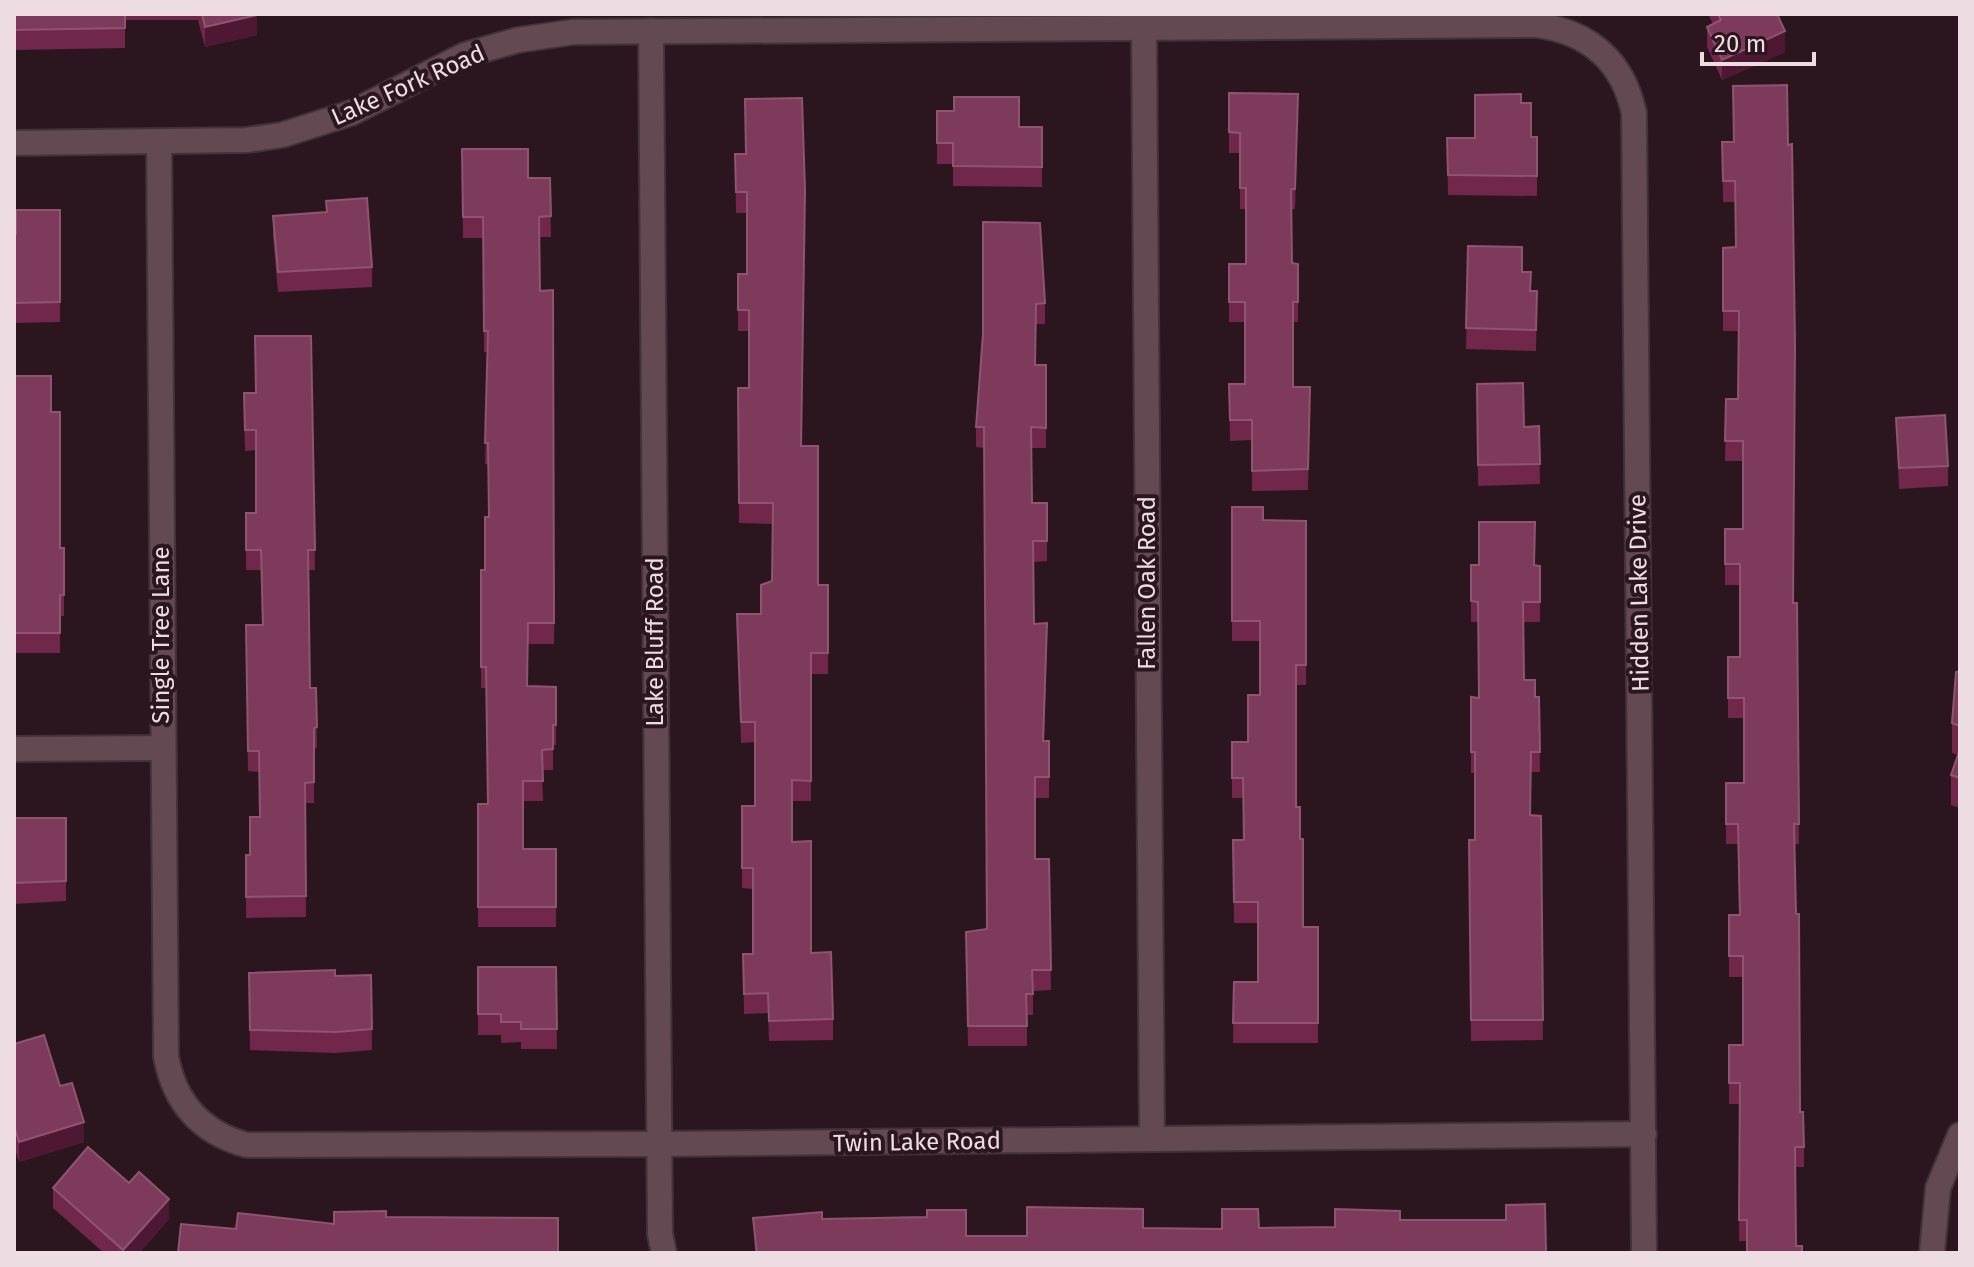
<svg xmlns="http://www.w3.org/2000/svg" width="1974" height="1267" viewBox="0 0 1974 1267" font-family="'Fira Sans',sans-serif">
  <style>
    .lines { fill: none; stroke-linecap: round; stroke-linejoin: round }
    .minor-casing { stroke: #433339; stroke-width: 28 }
    .minor { stroke: #624952; stroke-width: 24 }
    .wall { fill: #70274a }
    .shaded-wall { fill: #4f1832 }
    .building { fill: #7e3a5b; stroke: #8f5470; stroke-width: 2 }
    .labels { text-anchor: middle; stroke-width: 8; stroke-linejoin: round; paint-order: stroke }
    .street-label { font-size: 24px; fill: #eddde3; stroke: #2b161f }
  </style>
  <rect width="100%" height="100%" fill="#2b161f"/>
  <g class="lines">
    <defs>
      <g id="minor">
        <polyline points="1144,26 1152,1139"/>
        <polyline points="651,31 660,1234 664,1253"/>
        <path d="M 159,142 L 166,1056 C 174,1102 201,1133 247,1145 L 659,1144 L 1644,1134"/>
        <path d="M 14,143 L 247,140 L 282,135 L 351,113 L 465,55 L 518,40 L 573,32 L 1537,25 C 1589,32 1623,61 1634,113 L 1644,1253"/>
        <polyline points="14,749 162,748"/>
        <polyline points="1932,1253 1938,1188 1960,1135"/>
      </g>
    </defs>
    <!-- minor casing -->
    <use href="#minor" class="minor-casing"/>
    <!-- minor -->
    <use href="#minor" class="minor"/>
  </g>
  <!-- wall -->
  <g class="wall">
    <polygon points="14,14 256,14 257,35 205,47 198,20 125,20 125,48 14,50"/>
    <polygon points="1708,14 1777,14 1785,52 1722,80 1707,47 1707,27 1713,24"/>
    <polygon points="1229,93 1298,114 1295,209 1291,209 1292,263 1298,264 1298,322 1293,322 1293,387 1310,387 1308,490 1252,491 1252,440 1230,441 1229,384 1245,384 1245,322 1229,322 1229,264 1246,264 1246,209 1240,209 1240,153 1229,153"/>
    <polygon points="1521,103 1531,137 1537,137 1537,196 1448,195 1447,138 1475,138"/>
    <polygon points="937,111 1019,127 1042,127 1042,187 953,186 953,164 937,164"/>
    <polygon points="1722,142 1734,142 1794,603 1797,603 1799,844 1794,844 1800,1112 1804,1147 1804,1167 1795,1167 1747,1241 1739,1241 1740,1104 1729,1104 1729,1045 1743,1045 1743,977 1729,977 1729,915 1739,915 1738,844 1726,844 1726,783 1744,783 1744,718 1728,718 1728,657 1740,657 1740,585 1725,585 1725,529 1743,529 1743,461 1725,461 1726,399 1738,399 1739,331 1723,331 1723,248 1736,247 1735,202 1723,202"/>
    <polygon points="462,149 528,178 550,178 551,237 539,237 540,291 555,574 554,644 528,644 528,686 556,687 556,745 553,745 553,770 542,770 543,801 523,801 523,849 556,849 556,927 478,927 478,804 487,804 486,688 481,688 481,667 489,517 488,464 485,464 488,352 484,352 483,238 463,238"/>
    <polygon points="735,154 746,154 801,446 818,585 828,585 828,674 811,674 811,801 792,801 792,842 811,953 833,1019 833,1040 769,1041 768,1013 744,1014 743,954 753,954 753,889 742,888 742,806 755,806 755,742 741,743 737,614 761,614 772,581 773,524 739,523 738,388 749,388 749,331 738,331 738,274 747,274 747,213 736,213"/>
    <polygon points="326,201 372,267 372,287 278,292 273,236 273,216 326,212"/>
    <polygon points="60,210 60,322 14,323 14,234 16,234"/>
    <polygon points="983,222 1045,303 1045,324 1036,324 1036,365 1046,365 1046,448 1031,448 1032,503 1047,503 1047,561 1033,562 1034,624 1047,644 1044,741 1049,741 1049,798 1035,798 1035,859 1049,859 1051,990 1033,991 1033,1015 1027,1015 1027,1046 968,1046 966,932 987,929 984,448 976,447 976,427 983,334"/>
    <polygon points="1468,246 1522,272 1531,291 1537,291 1536,351 1466,349"/>
    <polygon points="311,336 315,570 309,570 310,688 316,688 317,748 314,748 314,803 305,803 306,917 246,918 246,855 250,855 259,817 259,772 248,771 246,646 262,625 261,570 246,570 246,513 256,513 256,450 245,451 244,414 256,393"/>
    <polygon points="14,376 51,412 60,548 64,548 64,616 60,616 60,653 14,653"/>
    <polygon points="1477,384 1524,427 1539,426 1540,484 1478,486"/>
    <polygon points="1896,418 1948,466 1948,486 1899,489"/>
    <polygon points="1232,507 1263,520 1306,521 1306,685 1296,685 1296,807 1300,839 1303,927 1318,927 1318,1043 1233,1043 1234,982 1258,982 1258,923 1234,923 1233,840 1243,840 1243,798 1232,798 1232,742 1248,742 1260,695 1260,641 1232,641"/>
    <polygon points="1471,565 1540,566 1540,622 1523,622 1524,680 1535,697 1539,697 1540,772 1531,772 1530,815 1541,816 1543,1040 1471,1041 1469,840 1475,840 1475,773 1471,773 1471,697 1479,698 1478,622 1471,622"/>
    <polygon points="1959,606 1960,606 1960,642 1959,636"/>
    <polygon points="1960,671 1960,808 1951,805 1951,775 1958,755 1952,753 1952,723"/>
    <polygon points="14,818 66,818 66,901 14,904"/>
    <polygon points="478,967 556,967 557,1049 521,1049 521,1042 501,1043 501,1035 478,1035"/>
    <polygon points="249,973 335,976 371,975 372,1050 336,1053 250,1050"/>
    <polygon points="14,1044 60,1086 84,1142 19,1162 14,1146"/>
    <polygon points="53,1188 169,1219 139,1253 104,1253 53,1208"/>
    <polygon points="753,1218 822,1219 966,1236 1027,1236 1143,1228 1222,1229 1335,1227 1400,1220 1546,1253 755,1253"/>
  </g>
  <!-- shaded-wall -->
  <g class="shaded-wall">
    <polygon points="257,15 257,35 205,47 205,27"/>
    <polygon points="1785,31 1785,52 1722,80 1722,60"/>
    <polygon points="1298,94 1298,114 1295,209 1295,189"/>
    <polygon points="84,1122 84,1142 19,1162 19,1142"/>
    <polygon points="169,1199 169,1219 139,1253 123,1253 123,1250"/>
  </g>
  <!-- building -->
  <g class="building">
    <polygon points="14,14 125,14 125,28 14,30"/>
    <polygon points="202,14 256,14 257,15 205,27"/>
    <polygon points="1718,14 1777,14 1785,31 1722,60 1707,27 1721,20"/>
    <polygon points="1787,85 1788,145 1792,144 1795,345 1793,603 1797,603 1799,824 1794,824 1796,914 1799,914 1800,1112 1803,1112 1804,1147 1795,1147 1796,1246 1802,1246 1802,1253 1747,1253 1747,1220 1739,1220 1740,1083 1729,1083 1729,1045 1743,1045 1743,956 1729,956 1729,915 1740,915 1738,824 1726,824 1726,783 1744,783 1744,698 1728,698 1728,657 1740,657 1740,564 1725,564 1725,529 1743,529 1743,441 1725,441 1726,399 1738,399 1739,311 1723,311 1723,248 1736,247 1735,181 1723,181 1722,142 1734,142 1733,86"/>
    <polygon points="1229,93 1298,94 1295,189 1291,189 1292,263 1298,264 1298,302 1293,302 1293,387 1310,387 1308,469 1252,471 1252,420 1230,420 1229,384 1245,384 1245,302 1229,302 1229,264 1246,264 1246,188 1240,188 1240,133 1229,132"/>
    <polygon points="1521,94 1521,103 1531,103 1531,137 1537,137 1537,176 1448,175 1447,138 1475,138 1475,95"/>
    <polygon points="954,97 1019,97 1019,127 1042,127 1042,167 953,166 953,143 937,143 937,111 954,111"/>
    <polygon points="802,98 805,191 801,446 818,446 818,585 828,585 828,653 811,653 811,781 792,780 792,842 811,841 811,953 831,952 833,1019 769,1021 768,993 744,994 743,954 753,954 753,868 742,868 742,806 755,806 755,722 741,722 737,614 761,614 761,585 772,581 773,503 739,503 738,388 749,388 749,310 738,310 738,274 747,274 747,192 736,192 735,154 746,154 745,99"/>
    <polygon points="462,149 528,149 528,178 550,178 551,216 539,217 540,291 553,290 554,623 528,623 527,686 556,687 556,725 553,725 553,749 542,750 543,781 523,781 523,849 556,849 556,907 478,907 478,804 488,804 486,667 481,667 481,570 485,570 485,517 489,517 488,443 485,443 488,331 484,331 483,217 463,217"/>
    <polygon points="367,198 372,267 278,272 273,216 327,212 326,201"/>
    <polygon points="16,210 60,210 60,302 14,303 14,234 16,234"/>
    <polygon points="983,222 1040,223 1045,303 1036,304 1035,365 1046,365 1046,428 1031,427 1032,503 1047,503 1047,541 1033,541 1034,624 1047,623 1043,741 1049,741 1049,777 1035,777 1035,859 1049,859 1051,970 1032,970 1033,994 1026,994 1027,1026 968,1026 966,932 987,929 984,427 976,427 983,334"/>
    <polygon points="1468,246 1522,247 1522,272 1531,272 1530,291 1537,291 1536,330 1466,328"/>
    <polygon points="255,336 311,336 315,550 308,550 310,688 316,688 317,727 314,728 314,782 305,783 306,896 246,897 246,855 250,855 250,817 260,817 259,751 248,751 246,625 263,625 261,550 246,550 246,513 256,513 256,430 245,430 244,393 256,393"/>
    <polygon points="14,376 51,376 51,412 60,412 60,548 64,548 64,595 60,595 60,633 14,633"/>
    <polygon points="1523,383 1524,427 1539,426 1540,464 1478,465 1477,384"/>
    <polygon points="1945,415 1948,466 1899,468 1896,418"/>
    <polygon points="1232,507 1263,507 1263,520 1306,521 1306,665 1296,665 1296,807 1300,807 1300,839 1303,839 1303,927 1318,927 1318,1023 1233,1023 1234,982 1258,982 1258,902 1234,902 1233,840 1244,840 1243,778 1232,778 1232,742 1248,742 1248,695 1260,695 1260,621 1232,621"/>
    <polygon points="1479,522 1535,522 1534,565 1540,566 1540,602 1523,602 1524,680 1535,680 1535,697 1539,697 1540,752 1531,752 1530,815 1541,816 1543,1020 1471,1020 1469,840 1475,840 1475,752 1471,752 1471,697 1479,698 1478,602 1471,601 1471,565 1479,565"/>
    <polygon points="1960,671 1960,726 1952,723 1956,672"/>
    <polygon points="1960,749 1960,778 1951,775"/>
    <polygon points="14,818 66,818 66,881 14,883"/>
    <polygon points="478,967 556,967 557,1029 521,1029 521,1022 501,1022 501,1014 478,1014"/>
    <polygon points="335,970 335,976 371,975 372,1029 336,1032 250,1030 249,973"/>
    <polygon points="44,1035 60,1086 72,1083 84,1122 19,1142 14,1125 14,1044"/>
    <polygon points="88,1147 129,1183 139,1172 169,1199 123,1250 53,1188"/>
    <polygon points="1545,1204 1546,1253 757,1253 753,1218 822,1212 822,1219 927,1217 927,1210 966,1210 966,1236 1027,1236 1027,1207 1143,1209 1143,1228 1222,1229 1222,1209 1258,1209 1259,1228 1335,1227 1335,1209 1400,1211 1400,1220 1506,1220 1506,1205"/>
    <polygon points="386,1211 386,1217 558,1218 558,1253 178,1253 181,1224 236,1229 238,1213 334,1224 334,1212"/>
  </g>
  <g class="labels">
    <!-- street labels -->
    <g class="street-label">
      <text transform="translate(408 85) rotate(-24)" y="8">Lake Fork Road</text>
      <text transform="translate(1147 583) rotate(-90)" y="8">Fallen Oak Road</text>
      <text transform="translate(1639 593) rotate(-91)" y="8">Hidden Lake Drive</text>
      <text transform="translate(161 635) rotate(-90)" y="8">Single Tree Lane</text>
      <text transform="translate(655 642) rotate(-90)" y="8">Lake Bluff Road</text>
      <text transform="translate(917 1142) rotate(-1)" y="8">Twin Lake Road</text>
    </g>
  </g>
  <!-- border -->
  <rect width="1974" height="1267" fill="none" stroke="#eddde3" stroke-width="32"/>
  <!-- scale -->
  <path d="M1702 52v12h112v-12" fill="none" stroke="#eddde3" stroke-width="4"/>
  <text x="1714" y="52" font-size="24" fill="#eddde3" stroke="#2b161f" stroke-width="6" paint-order="stroke">20 m</text>
</svg>
